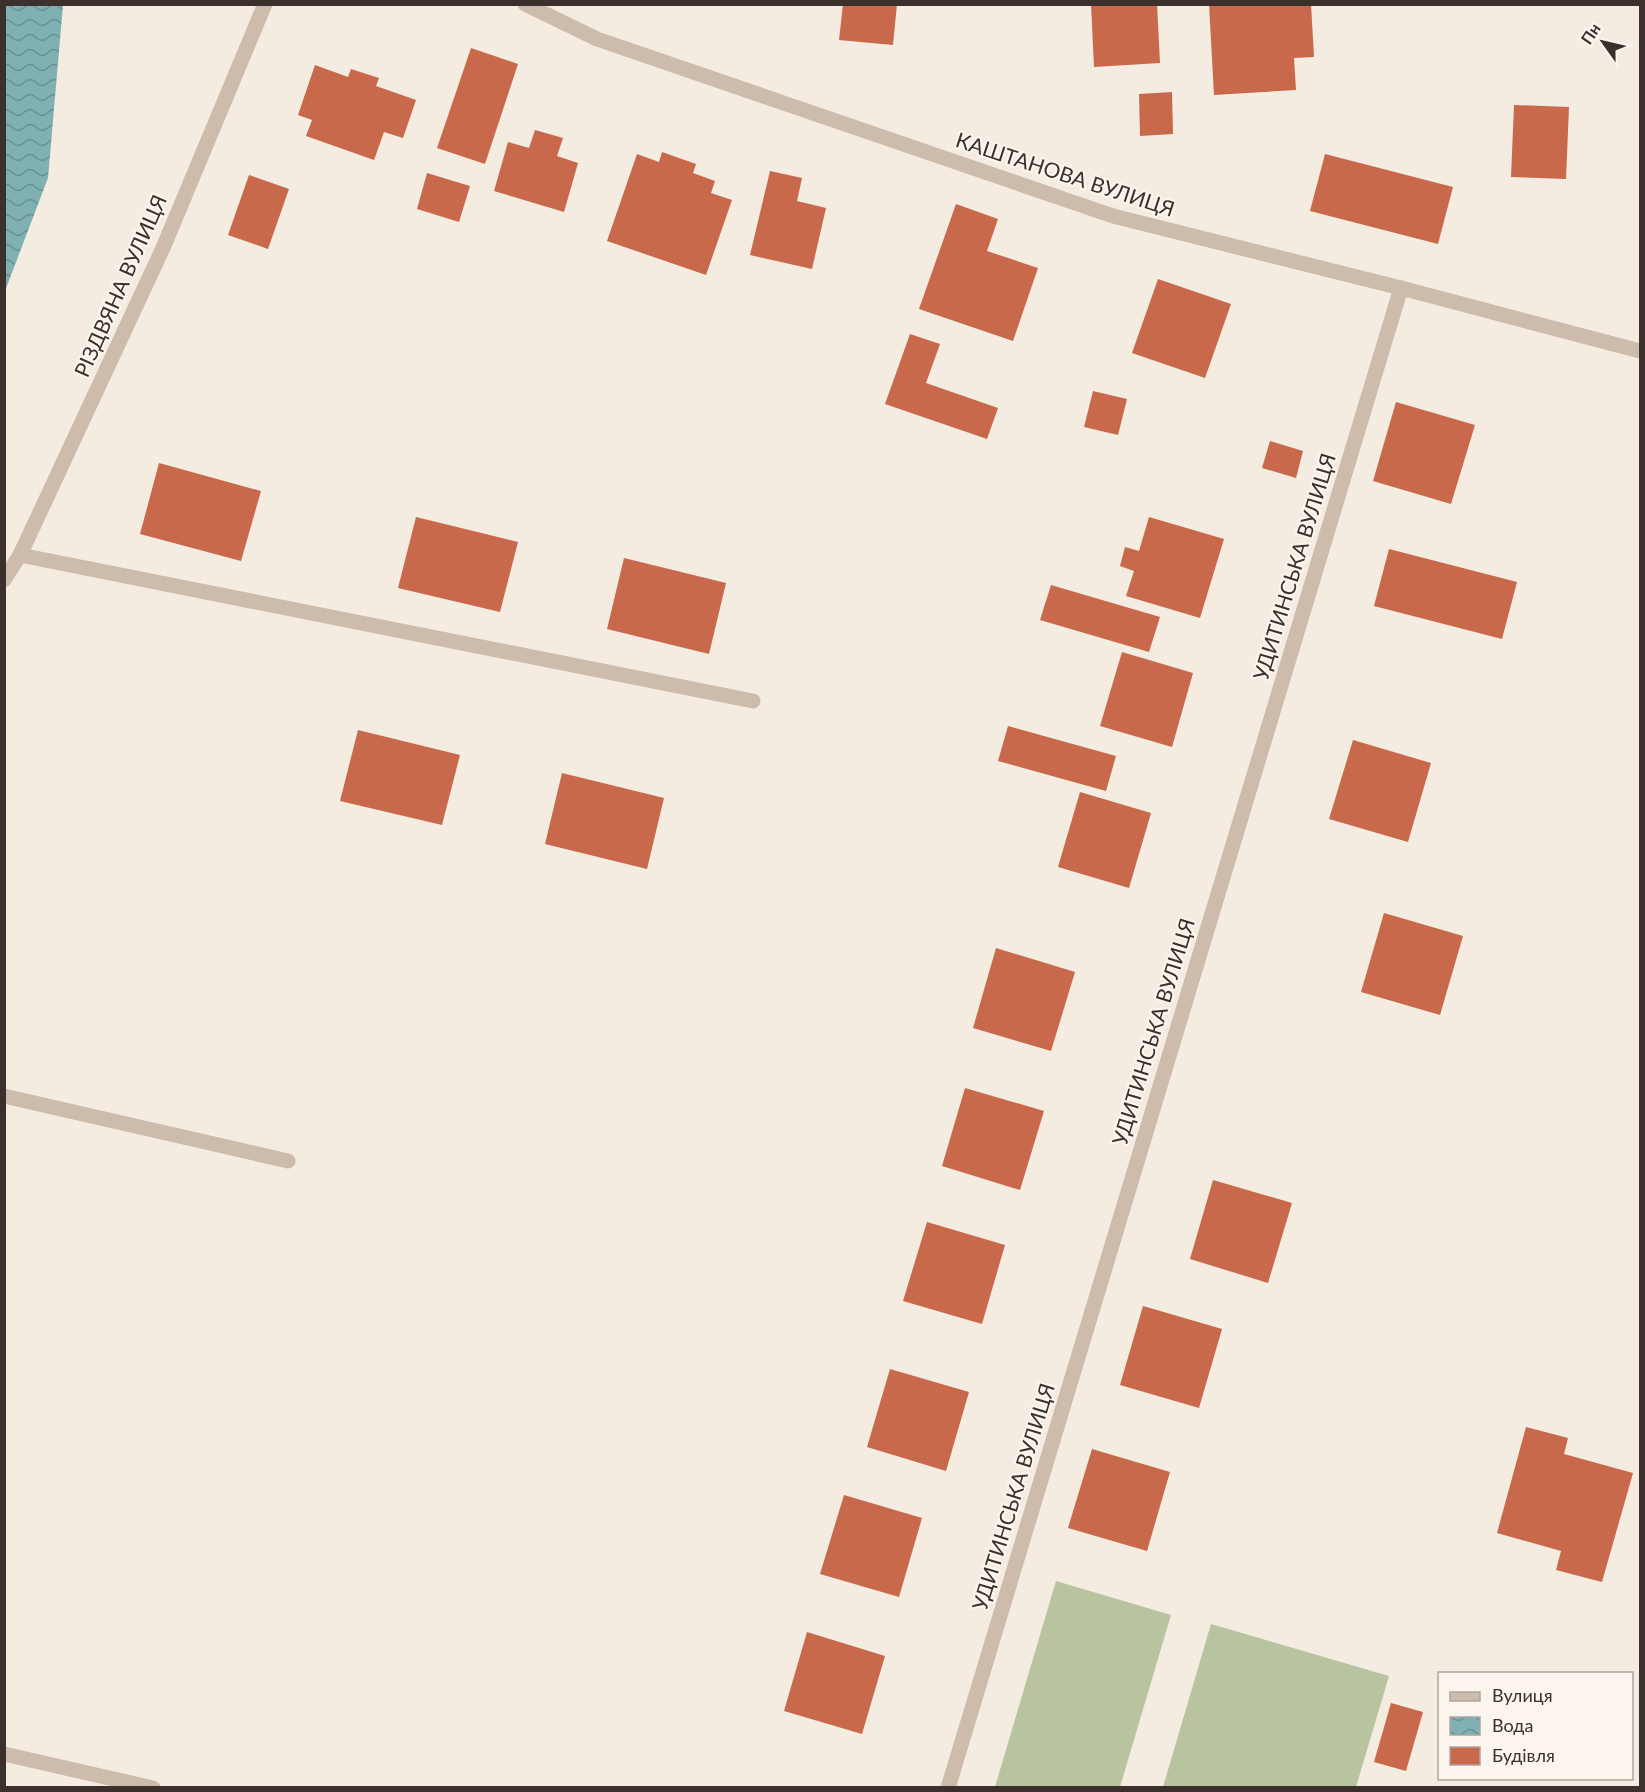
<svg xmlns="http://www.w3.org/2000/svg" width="1645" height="1792" viewBox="0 0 1645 1792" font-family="Lato,sans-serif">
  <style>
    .pitch { fill: #b8c4a0 }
    .water { fill: url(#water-waves) }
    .building { fill: #c8694b }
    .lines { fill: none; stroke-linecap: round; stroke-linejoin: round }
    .lane { stroke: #cdbbac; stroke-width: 15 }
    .street { stroke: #cdbbac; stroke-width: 15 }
    .labels { text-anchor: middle; stroke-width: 4.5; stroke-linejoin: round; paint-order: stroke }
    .street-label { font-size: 21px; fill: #3b302b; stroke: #fbf5ee }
  </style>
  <defs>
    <pattern id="water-waves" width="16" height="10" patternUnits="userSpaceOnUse" patternTransform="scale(1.5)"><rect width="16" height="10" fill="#7fb0b2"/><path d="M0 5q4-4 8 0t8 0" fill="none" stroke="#699091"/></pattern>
  </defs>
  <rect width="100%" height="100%" fill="#f4ebe1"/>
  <!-- pitch -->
  <g class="pitch">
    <polygon points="1056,1581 1171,1615 1120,1787 995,1787"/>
    <polygon points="1211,1624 1389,1676 1356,1787 1163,1787"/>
  </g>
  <!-- water -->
  <polygon class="water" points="5,4 63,5 48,178 5,291"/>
  <!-- building -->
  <g class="building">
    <polygon points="843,4 897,4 893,45 839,40"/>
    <polygon points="1091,4 1157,4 1160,63 1094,67"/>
    <polygon points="1209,4 1311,4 1314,57 1294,58 1296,90 1214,95"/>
    <polygon points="471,48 518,64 485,164 437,148"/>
    <polygon points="315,65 348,77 351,69 379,78 376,86 416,100 403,138 384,132 374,160 306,136 312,120 298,115"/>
    <polygon points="1172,92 1173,134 1140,136 1139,94"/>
    <polygon points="1514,105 1569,107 1566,179 1511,177"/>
    <polygon points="535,130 563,138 557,156 578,163 564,212 494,191 508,142 529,148"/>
    <polygon points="662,152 696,164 693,173 715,181 711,193 732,200 706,275 607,241 637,154 659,162"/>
    <polygon points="1325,154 1453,187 1438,244 1310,211"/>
    <polygon points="770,171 802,178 797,201 826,208 812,269 750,255"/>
    <polygon points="427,173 470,186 459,222 417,209"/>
    <polygon points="249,175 289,189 268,249 228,235"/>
    <polygon points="956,204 998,219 987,251 1038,268 1013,341 919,309"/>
    <polygon points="1158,279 1231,304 1205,378 1132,353"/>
    <polygon points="910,334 940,344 926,383 998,408 987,439 885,404"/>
    <polygon points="1093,391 1127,399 1118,435 1084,427"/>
    <polygon points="1396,402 1475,425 1451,504 1373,481"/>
    <polygon points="1270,441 1303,451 1296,478 1262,468"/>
    <polygon points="159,463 261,491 241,561 140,534"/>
    <polygon points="416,517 518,542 500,612 398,588"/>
    <polygon points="1149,517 1224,539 1200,618 1126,596 1134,571 1120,566 1125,547 1139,551"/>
    <polygon points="1389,549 1517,582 1502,639 1374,606"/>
    <polygon points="624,558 726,583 709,654 607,629"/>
    <polygon points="1051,585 1160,617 1149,652 1040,620"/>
    <polygon points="1122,652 1193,673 1172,747 1100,726"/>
    <polygon points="1008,726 1116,756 1106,791 998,761"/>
    <polygon points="358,730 460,755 442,825 340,801"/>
    <polygon points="1353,740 1431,763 1408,842 1329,819"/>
    <polygon points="562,773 664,798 647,869 545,844"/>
    <polygon points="1080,792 1151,813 1129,888 1058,867"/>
    <polygon points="1384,913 1463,936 1440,1015 1361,992"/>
    <polygon points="996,948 1075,972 1051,1051 973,1028"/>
    <polygon points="965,1088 1044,1111 1020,1190 942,1166"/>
    <polygon points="1213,1180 1292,1203 1268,1283 1190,1259"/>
    <polygon points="927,1222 1005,1245 982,1324 903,1301"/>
    <polygon points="1143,1306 1222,1329 1199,1408 1120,1385"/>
    <polygon points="890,1369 969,1392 946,1471 867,1447"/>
    <polygon points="1526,1427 1568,1438 1564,1454 1633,1473 1602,1582 1556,1570 1561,1551 1497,1533"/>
    <polygon points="1092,1449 1170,1472 1147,1551 1068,1528"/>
    <polygon points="844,1495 922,1518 899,1597 820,1574"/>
    <polygon points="807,1632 885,1656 862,1734 784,1711"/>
    <polygon points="1391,1703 1423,1712 1406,1771 1374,1762"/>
  </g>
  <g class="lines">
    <!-- lane -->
    <polyline class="lane" points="4,1096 288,1161"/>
    <!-- street -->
    <g class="street">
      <polyline points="525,4 597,39 1113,216 1401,288 1640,351"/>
      <polyline points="20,555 753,701"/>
      <polyline points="4,580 20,555 163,248 265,4"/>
      <polyline points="4,1754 153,1788"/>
      <polyline points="948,1788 1401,288"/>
    </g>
  </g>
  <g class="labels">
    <!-- street labels -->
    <g class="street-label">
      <text transform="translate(1065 175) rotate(18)" y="7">КАШТАНОВА ВУЛИЦЯ</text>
      <text transform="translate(121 286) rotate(-66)" y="7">РІЗДВЯНА ВУЛИЦЯ</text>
      <text transform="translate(1295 567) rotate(-73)" y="7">УДИТИНСЬКА ВУЛИЦЯ</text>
      <text transform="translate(1154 1032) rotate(-73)" y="7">УДИТИНСЬКА ВУЛИЦЯ</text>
      <text transform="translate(1014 1497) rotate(-73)" y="7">УДИТИНСЬКА ВУЛИЦЯ</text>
    </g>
  </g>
  <!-- border -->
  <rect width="1645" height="1792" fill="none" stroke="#3b302b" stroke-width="12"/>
  <!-- legend -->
  <rect x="1438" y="1672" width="195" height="108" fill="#fbf5ee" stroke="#aea6a0" stroke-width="1.5"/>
  <rect x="1450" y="1692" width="30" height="9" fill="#cdbbac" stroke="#aea6a0" stroke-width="1.5"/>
  <text x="1492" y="1702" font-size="18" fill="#3b302b">Вулиця</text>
  <rect x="1450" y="1717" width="30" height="18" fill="url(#water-waves)" stroke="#aea6a0" stroke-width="1.5"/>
  <text x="1492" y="1732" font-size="18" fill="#3b302b">Вода</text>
  <rect x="1450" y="1747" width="30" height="18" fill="#c8694b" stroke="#aea6a0" stroke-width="1.5"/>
  <text x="1492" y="1762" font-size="18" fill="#3b302b">Будівля</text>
  <!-- north arrow -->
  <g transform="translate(1603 42) rotate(304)" stroke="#fbf5ee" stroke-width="4.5" paint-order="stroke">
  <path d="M0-4.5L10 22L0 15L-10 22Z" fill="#3b302b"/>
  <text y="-9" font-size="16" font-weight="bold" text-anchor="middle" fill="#3b302b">Пн</text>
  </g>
</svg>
